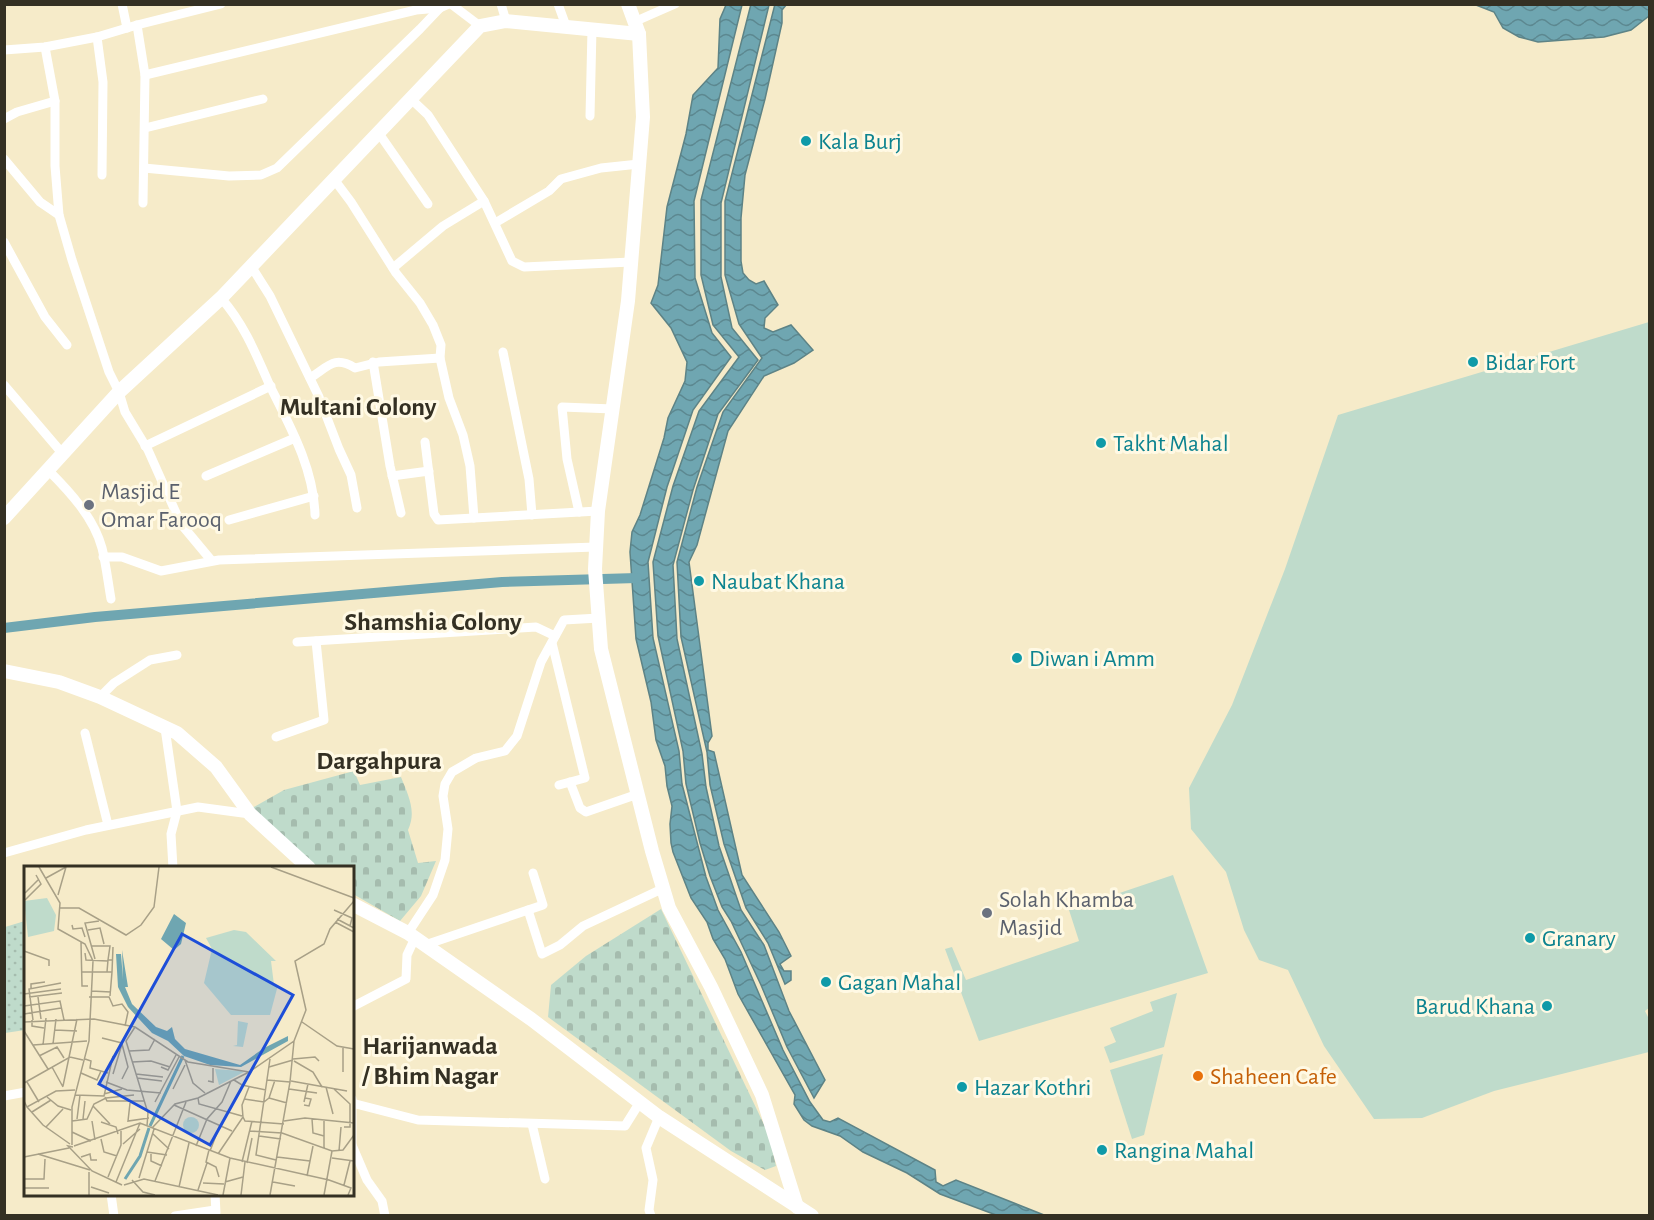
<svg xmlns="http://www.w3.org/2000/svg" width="1654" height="1220" viewBox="0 0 1654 1220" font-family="'Alegreya Sans',sans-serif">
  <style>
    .green { fill: #bfdbcb }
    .cemetery { fill: url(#cemetery-stones) }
    .park { fill: url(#park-dots) }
    .water { fill: url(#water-waves); stroke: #5d8386; stroke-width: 1.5 }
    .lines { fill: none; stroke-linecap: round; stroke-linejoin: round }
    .canal { stroke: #6fa6b1; stroke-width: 10 }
    .street { stroke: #fff; stroke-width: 9 }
    .secondary { stroke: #fff; stroke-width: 14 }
    .culture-dot { fill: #0f9aa8; stroke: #fff9e4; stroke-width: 2 }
    .worship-dot { fill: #6b7280; stroke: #fff9e4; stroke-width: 2 }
    .food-dot { fill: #e8710a; stroke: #fff9e4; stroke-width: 2 }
    .labels { text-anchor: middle; stroke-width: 6; stroke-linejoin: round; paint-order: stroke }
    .culture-label { font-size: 24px; fill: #0d838f; stroke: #fff9e4; text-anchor: start }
    .worship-label { font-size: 24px; fill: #5b616d; stroke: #fff9e4; text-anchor: start }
    .food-label { font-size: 24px; fill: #c56008; stroke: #fff9e4; text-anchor: start }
    .neighbourhood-label { font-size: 26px; font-weight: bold; fill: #343023; stroke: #fff9e4 }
    .inset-river { fill: none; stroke: #6fa6b1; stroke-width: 3 }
    .inset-road { fill: none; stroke: #a8a087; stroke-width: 1.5 }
    .view { fill: #1d4ed8; fill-opacity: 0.15; stroke: #1d4ed8; stroke-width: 3 }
    .inset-edge { fill: none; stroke: #343023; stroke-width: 3 }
  </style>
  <defs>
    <pattern id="cemetery-stones" width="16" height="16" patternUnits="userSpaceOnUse" patternTransform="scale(1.5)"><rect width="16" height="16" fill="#bfdbcb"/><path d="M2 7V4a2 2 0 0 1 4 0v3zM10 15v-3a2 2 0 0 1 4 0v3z" fill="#a5bcae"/></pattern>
    <pattern id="park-dots" width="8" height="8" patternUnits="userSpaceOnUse" patternTransform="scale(1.5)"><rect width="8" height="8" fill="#bfdbcb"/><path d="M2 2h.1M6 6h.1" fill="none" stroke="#a5bcae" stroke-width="1.8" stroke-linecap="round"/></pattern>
    <pattern id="water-waves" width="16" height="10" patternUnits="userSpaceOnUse" patternTransform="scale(1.5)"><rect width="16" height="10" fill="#6fa6b1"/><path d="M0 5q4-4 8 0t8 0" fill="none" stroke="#5c8890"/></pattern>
  </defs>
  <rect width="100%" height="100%" fill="#f6ebc9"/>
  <!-- green -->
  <g class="green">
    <polygon points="1649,322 1650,1007 1645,1011 1649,1019 1649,1052 1494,1091 1422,1118 1374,1119 1324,1046 1288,970 1259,960 1244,930 1226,872 1191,829 1189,788 1232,705 1285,569 1338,415"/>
    <polygon points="1173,875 1208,973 979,1041 945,949 952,947 966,980 1079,941 1069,910"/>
    <polygon points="1177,993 1164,1047 1110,1063 1104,1047 1116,1042 1110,1028 1153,1011 1150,1002"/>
    <polygon points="1163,1054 1144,1135 1132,1139 1110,1070"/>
  </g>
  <!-- cemetery -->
  <g class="cemetery">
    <path d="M 354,771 L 360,785 L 401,777 C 408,795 417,811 408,830 L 418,863 L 436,861 L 421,896 L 400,921 L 353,894 L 352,868 L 316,867 L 252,808 L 284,790 Z"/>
    <polygon points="661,909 769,1135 776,1166 765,1170 731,1151 548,1017 551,985 586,956"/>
  </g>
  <!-- park -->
  <polygon class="park" points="25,921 25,1030 5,1033 5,927"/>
  <!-- water -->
  <g class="water">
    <polygon points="751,4 769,5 721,203 721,277 732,328 758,360 718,414 693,490 673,565 677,639 702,754 706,787 719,846 741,910 764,945 789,1011 825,1080 814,1098 787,1047 761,985 731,921 722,907 710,876 700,843 686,784 683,751 658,636 653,562 673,486 699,411 739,357 713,325 701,275 701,200"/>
    <polygon points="775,4 786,5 782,10 782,23 765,99 745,175 741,218 741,261 743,273 749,280 756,284 764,281 778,305 765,318 764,328 773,332 791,325 813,350 794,363 764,376 728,431 697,545 689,562 712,736 708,743 708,750 714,752 742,875 779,932 791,956 780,964 784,971 791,971 791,980 785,984 768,943 746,908 724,844 710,785 707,752 681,637 677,562 697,487 723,412 762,358 739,324 725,275 725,201"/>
    <polygon points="726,5 742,5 694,201 695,278 712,333 731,357 693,410 667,487 648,562 653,638 679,751 682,784 706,877 718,910 741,952 783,1050 810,1102 823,1120 830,1122 838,1118 935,1170 936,1182 943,1186 956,1180 1044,1215 996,1215 940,1194 907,1173 863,1152 840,1136 812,1126 804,1120 794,1104 795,1095 738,994 725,959 713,939 707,922 691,898 673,852 671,843 670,824 672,806 667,786 665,766 656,740 651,702 636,639 630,552 632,532 640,515 664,438 668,418 685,381 687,362 671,328 651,303 658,285 667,207 686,134 693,95 718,68 720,19"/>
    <polygon points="1476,5 1649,5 1649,16 1631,30 1604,37 1538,42 1519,37 1503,28 1494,12"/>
  </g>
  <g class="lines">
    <!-- canal -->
    <polyline class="canal" points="4,628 95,617 502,582 637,578"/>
    <!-- street -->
    <g class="street">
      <polyline points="122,4 127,28"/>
      <polyline points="451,4 480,26"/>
      <polyline points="501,4 506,21"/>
      <polyline points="558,4 566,26"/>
      <polyline points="634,22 675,4"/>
      <polyline points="137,25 145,75 143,203"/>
      <polyline points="97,37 103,82 102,175"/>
      <polyline points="45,47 55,101 55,166 59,215 72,260 109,372 119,392 125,412 148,450 181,524 211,560"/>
      <polyline points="4,50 45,47 97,37 137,25 221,4"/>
      <polyline points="145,75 416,10 440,8 449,4"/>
      <polyline points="411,99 428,115 484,201 512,261 524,267 631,262"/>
      <polyline points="590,116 592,29"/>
      <polyline points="4,119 17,112 55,101"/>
      <polyline points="145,128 263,99"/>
      <polyline points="378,132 428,204"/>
      <polyline points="4,159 40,202 59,215"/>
      <polyline points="144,168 229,176 261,175 277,168 420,29 440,8"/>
      <polyline points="333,178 351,202 396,273 420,303 433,325 441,345 440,358 449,398 463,435 470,466 474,518"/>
      <polyline points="495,223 549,191 561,179 601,168 639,164"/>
      <polyline points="4,242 45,317 67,345"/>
      <polyline points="251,266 270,296 319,397 339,449 351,475 357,508"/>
      <polyline points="393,268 443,226 484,201"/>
      <path d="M 221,298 C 244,324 256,354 270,386 C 290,426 314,469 315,515"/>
      <polyline points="503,352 529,479 532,515"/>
      <polyline points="373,362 390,466 401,513"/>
      <path d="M 310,378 C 328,367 334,355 355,368 L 379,362 L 440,358"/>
      <polyline points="4,385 62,453"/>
      <polyline points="425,442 434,514 438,520 598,511"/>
      <polyline points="145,446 271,386"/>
      <path d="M 49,471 C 70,492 94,518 102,548 C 106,564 108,582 111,599"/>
      <polyline points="206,476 295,438"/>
      <polyline points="392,476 429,471"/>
      <polyline points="579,512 567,459 562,407 613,409"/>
      <polyline points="229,520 314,496"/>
      <polyline points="103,557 122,557 161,571 219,560 596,547"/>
      <polyline points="297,642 536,627 555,636"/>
      <polyline points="552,643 585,778 559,785"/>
      <polyline points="100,697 114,683 150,660 177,655"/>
      <polyline points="165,728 177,811 171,834 173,868"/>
      <polyline points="85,733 108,825"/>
      <polyline points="276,737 324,720 316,641"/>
      <polyline points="570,782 580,808 586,812 638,794"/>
      <polyline points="4,853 86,830 198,807 250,814"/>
      <polyline points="528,910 542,954 560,945 583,926 664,888"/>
      <polyline points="408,933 433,895 445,860 448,829 443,796 445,784 452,772 476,758 505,751 517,736 541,662 564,620 599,618"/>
      <polyline points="425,945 543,905 533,873"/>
      <polyline points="352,1007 406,979 407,955 415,938"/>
      <polyline points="4,1096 26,1092"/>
      <polyline points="352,1099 352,1144"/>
      <polyline points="352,1103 418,1120 625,1126 640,1102"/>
      <polyline points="532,1124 545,1179"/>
      <polyline points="352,1145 367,1180 382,1201 385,1216"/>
      <polyline points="111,1194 114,1216"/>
      <polyline points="215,1194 216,1213"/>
      <polyline points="175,1216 215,1210"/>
      <polyline points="651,1216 649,1210 653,1180 646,1148 659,1117"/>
    </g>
    <!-- secondary -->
    <g class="secondary">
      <polyline points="628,4 639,34 643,117 628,301 598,511 595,569 601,649 652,851 669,908 711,987 762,1095 797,1207"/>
      <polyline points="4,518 119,392 221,298 480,26 506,21 639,34"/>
      <polyline points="4,671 59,682 100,697 177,733 216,767 250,814 309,868"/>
      <polyline points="352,904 408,933 531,1019 659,1117 812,1216"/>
    </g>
  </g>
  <!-- markers -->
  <g class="culture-dot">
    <circle cx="806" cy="141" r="6"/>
    <circle cx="1473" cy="362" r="6"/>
    <circle cx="1101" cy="443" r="6"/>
    <circle cx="699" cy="581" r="6"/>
    <circle cx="1017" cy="658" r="6"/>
    <circle cx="1530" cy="938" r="6"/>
    <circle cx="826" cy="982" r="6"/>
    <circle cx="1547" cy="1006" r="6"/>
    <circle cx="962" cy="1087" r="6"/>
    <circle cx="1102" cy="1150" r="6"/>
  </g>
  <g class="worship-dot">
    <circle cx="89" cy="505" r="6"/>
    <circle cx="987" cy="913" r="6"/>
  </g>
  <circle class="food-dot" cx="1198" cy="1076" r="6"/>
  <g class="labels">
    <!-- culture labels -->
    <g class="culture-label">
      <text x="818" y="149">Kala Burj</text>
      <text x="1485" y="370">Bidar Fort</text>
      <text x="1113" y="451">Takht Mahal</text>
      <text x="711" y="589">Naubat Khana</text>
      <text x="1029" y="666">Diwan i Amm</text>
      <text x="1542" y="946">Granary</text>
      <text x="838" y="990">Gagan Mahal</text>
      <text x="1535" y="1014" text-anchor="end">Barud Khana</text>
      <text x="974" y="1095">Hazar Kothri</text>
      <text x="1114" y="1158">Rangina Mahal</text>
    </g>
    <!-- worship labels -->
    <g class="worship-label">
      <text x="101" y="499">Masjid E<tspan x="101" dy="28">Omar Farooq</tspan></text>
      <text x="999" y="907">Solah Khamba<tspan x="999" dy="28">Masjid</tspan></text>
    </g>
    <!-- food labels -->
    <g class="food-label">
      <text x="1210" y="1084">Shaheen Cafe</text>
    </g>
    <!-- neighbourhood labels -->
    <g class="neighbourhood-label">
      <text x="358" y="415">Multani Colony</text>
      <text x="433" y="630">Shamshia Colony</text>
      <text x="379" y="769">Dargahpura</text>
      <text x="430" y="1054">Harijanwada<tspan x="430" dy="30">/ Bhim Nagar</tspan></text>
    </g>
  </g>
  <!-- overview -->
  <g transform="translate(24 866)">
    <rect width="330" height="330" fill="#f6ebc9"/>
    <path d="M 210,64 L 222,66 L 252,95 L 247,95 L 250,119 L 254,119 L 246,149 L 207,149 L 180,117 L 188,83 L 182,72 ZM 214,155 L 224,157 L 219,181 L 209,180 L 213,179 Z" fill="#bfdbcb"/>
    <path d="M 23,32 L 32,49 L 30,65 L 4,71 L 0,35 ZM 191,203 L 217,205 L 220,206 L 195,219 Z" fill="#bfdbcb"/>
    <path d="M159 259a8 8 0 1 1 16 0a8 8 0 1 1-16 0Z" fill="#bfdbcb"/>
    <path d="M 150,48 L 162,57 L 157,78 L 150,84 L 137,73 ZM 98,84 L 104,121 L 101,121 L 108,138 L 132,161 L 143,165 L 148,161 L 151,173 L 161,183 L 216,199 L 240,182 L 264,170 L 264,175 L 217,201 L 186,199 L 160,190 L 144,175 L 128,167 L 104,141 L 94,121 L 92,88 L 97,88 L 99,113 Z" fill="#6fa6b1"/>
    <path class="inset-river" d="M 126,260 L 159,190M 101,313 L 116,290 L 125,262"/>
    <path class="inset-road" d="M 15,1 L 36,37 L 34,63 L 61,78 L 69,95 L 65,175 L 48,241 L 48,279M 247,1 L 330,32M 22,12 L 42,1M 1,27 L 14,14M 34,29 L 42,1M 1,34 L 17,18 L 12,9M 36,42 L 55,42 L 102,69 L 117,59 L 130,41 L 135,1M 310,44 L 328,52 L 326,60M 313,53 L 330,62M 311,56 L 330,66M 48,59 L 49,63 L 58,62 L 61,71M 64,64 L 76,62 L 80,78M 57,76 L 58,120 L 64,120M 68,80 L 86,80 L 84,94M 0,85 L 25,94 L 25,100M 61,87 L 62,94 L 84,95M 71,93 L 61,57 L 75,55M 58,106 L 83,106 L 84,94 L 88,94M 83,106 L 88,106 L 86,130M 88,106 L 89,81M 7,123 L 7,118 L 21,116M 67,125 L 87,126M 0,128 L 37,123M 5,131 L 38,127M 14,131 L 17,153M 65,131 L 85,131 L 89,140 L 98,138 L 104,146 L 101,160M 0,140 L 36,135 L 40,154M 0,148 L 37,142M 8,154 L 8,160 L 20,162M 9,154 L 5,123 L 37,117M 0,156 L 70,153 L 111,161 L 164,196 L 225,206M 278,156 L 313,180 L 330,183M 111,161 L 102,175 L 124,247 L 123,260M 31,164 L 53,165M 0,165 L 24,203M 78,172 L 98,177M 29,178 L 32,153M 9,179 L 63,175M 19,179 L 22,152M 105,185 L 125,184 L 131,173M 15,190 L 33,181 L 40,192M 61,193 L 67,195 L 66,202 L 84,207M 246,193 L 232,289 L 252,294M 269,193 L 291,191 L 295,195M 161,194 L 169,217 L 181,227M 270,195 L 289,206 L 298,221M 108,196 L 127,195 L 146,201M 28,201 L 39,221M 137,201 L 144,204 L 152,189M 245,201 L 269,194M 319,206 L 319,182M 57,207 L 73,214 L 77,205M 89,208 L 98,178M 112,208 L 139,211M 113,212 L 138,215M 98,213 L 104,201 L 98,178M 210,214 L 218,219 L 242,224M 243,214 L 266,216M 251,214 L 245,232 L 263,237M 184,215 L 189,216 L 189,202M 267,215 L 323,225M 3,216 L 15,236M 82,216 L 103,224 L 137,227M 0,217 L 46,191 L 59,194M 39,220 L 53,153M 302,221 L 309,248M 149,223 L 161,199M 265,223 L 293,227M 310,223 L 326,238 L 326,261 L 320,261M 80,228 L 98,223M 51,229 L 80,230 L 89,190M 23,231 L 34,240 L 47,244M 81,231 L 83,235 L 120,235M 174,232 L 175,238 L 218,250M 220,233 L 240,236 L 245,232M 0,235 L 3,241 L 32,225 L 51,224M 131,236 L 155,191M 280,236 L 284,218M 106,237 L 104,255 L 125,252M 150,239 L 208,265M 280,239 L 285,240 L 287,233 L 281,232M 69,240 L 86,258M 3,241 L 19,259 L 46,278M 8,246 L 27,234M 219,251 L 221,255 L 260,258M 53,253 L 56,229M 59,253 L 61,235M 288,253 L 289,267 L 300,270M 300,254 L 300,283M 48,255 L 63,253 L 70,238 L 82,232 L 110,229M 68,255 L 71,274M 260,255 L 281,252 L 330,257M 77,256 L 92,261 L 94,268M 22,261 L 39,243M 128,262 L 151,238 L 174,232 L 225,206 L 270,175 L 282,144 L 271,95 L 300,78 L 306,63 L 330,35M 226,265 L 258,267 L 308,285 L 319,284 L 330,269M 48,266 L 67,275M 128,267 L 145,283M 235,270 L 257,273M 77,273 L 80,286 L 93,290M 99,278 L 116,263M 50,280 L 116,257 L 206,292 L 305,314 L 327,322 L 324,329M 172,280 L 183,253 L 198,236 L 207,215M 49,281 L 44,280 L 68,305 L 98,319M 185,284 L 182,296 L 192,301 L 195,311M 186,285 L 196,259M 315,285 L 317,261M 123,286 L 143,289M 14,288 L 66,304M 127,288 L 127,295 L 138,300M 194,288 L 219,251 L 218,239 L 225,221M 0,291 L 45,282M 57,291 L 66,288 L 67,294 L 73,294M 253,291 L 286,295M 308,292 L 330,295M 218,296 L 228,255M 223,297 L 228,272M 283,310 L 289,280M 84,311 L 97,279 L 97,265M 115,312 L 130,263M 0,313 L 20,313 L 21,293M 108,314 L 119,326 L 131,329M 131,315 L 162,236M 92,316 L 116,257M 201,316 L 219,311M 249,316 L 271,320M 179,317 L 200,318M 100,319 L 120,313 L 194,329M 320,319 L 326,295M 67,321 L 85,327M 155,321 L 165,277M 0,322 L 25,322M 174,324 L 183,297M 65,329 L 65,306M 199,329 L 206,292M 217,329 L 221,296M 246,329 L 266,216 L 270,175M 300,329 L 308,285"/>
    <path class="view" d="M 158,68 L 269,129 L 186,279 L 75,218 Z"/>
    <rect width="330" height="330" class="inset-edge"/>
  </g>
  <!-- border -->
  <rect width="1654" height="1220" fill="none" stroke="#343023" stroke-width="12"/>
</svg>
